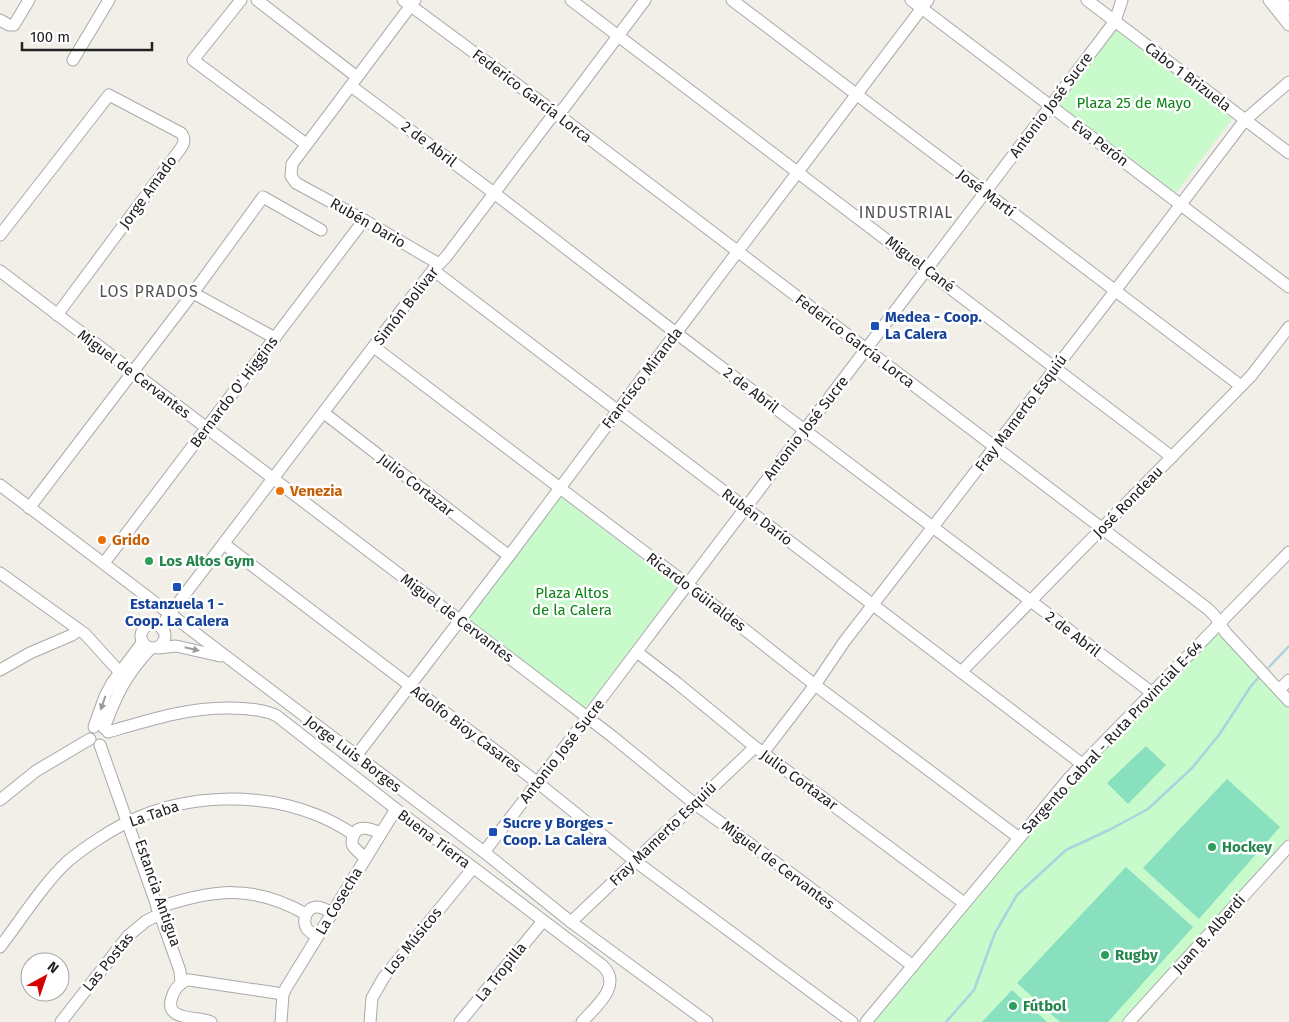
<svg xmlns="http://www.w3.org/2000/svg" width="1289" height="1022" viewBox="0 0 1289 1022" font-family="'Fira Sans',sans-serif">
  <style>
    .park { fill: #c8facc }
    .pitch { fill: #88e0be }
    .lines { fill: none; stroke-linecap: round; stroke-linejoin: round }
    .stream { stroke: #aad3df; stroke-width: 2.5 }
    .minor-casing { stroke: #a9a9a9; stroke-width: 13 }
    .minor { stroke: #fff; stroke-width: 11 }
    .oneway { fill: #9c9c9c }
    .transit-dot { fill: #1a4fb4; stroke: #fff; stroke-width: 2 }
    .food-dot { fill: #e8710a; stroke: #fff; stroke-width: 2 }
    .leisure-dot { fill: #2e9e5b; stroke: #fff; stroke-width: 2 }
    .labels { text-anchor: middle; stroke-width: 5; stroke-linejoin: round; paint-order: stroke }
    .street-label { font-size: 15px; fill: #222; stroke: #fff }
    .park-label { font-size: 15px; fill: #0c8416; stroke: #fff }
    .transit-label { font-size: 15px; font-weight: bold; fill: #164399; stroke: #fff; text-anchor: start }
    .food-label { font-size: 15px; font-weight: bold; fill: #c56008; stroke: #fff; text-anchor: start }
    .leisure-label { font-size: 15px; font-weight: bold; fill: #27864d; stroke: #fff; text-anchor: start }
    .neighbourhood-label { font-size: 16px; letter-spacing: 1px; fill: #555; stroke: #fff }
  </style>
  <rect width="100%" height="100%" fill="#f2efe9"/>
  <!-- park -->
  <g class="park">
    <polygon points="1116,30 1232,119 1176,193 1060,105"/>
    <polygon points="558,495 678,586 586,708 466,618"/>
    <polygon points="1218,634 1289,709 1289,839 1124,1022 874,1022 991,879 1084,771"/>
  </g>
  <!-- pitch -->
  <g class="pitch">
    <polygon points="1146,746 1166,765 1128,804 1107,783"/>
    <polygon points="1227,779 1280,827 1199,919 1143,868"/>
    <polygon points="1126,867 1193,927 1108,1022 1060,1022 1017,983"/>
    <polygon points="1012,990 1047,1022 982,1022"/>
  </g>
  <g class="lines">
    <!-- stream -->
    <g class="stream">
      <polyline points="1269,667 1289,646"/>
      <polyline points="946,1022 974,990 995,933 1017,895 1066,850 1111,829 1148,809 1192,768 1219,735 1251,686 1260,676"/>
    </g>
    <defs>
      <g id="minor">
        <polyline points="241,0 193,60 306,144"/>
        <polyline points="257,0 357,77"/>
        <polyline points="403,0 557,114 1208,609 1214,615 1226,633 1289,701"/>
        <polyline points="415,0 292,164 291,176 296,183 364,220 439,264"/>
        <polyline points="571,0 1172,457"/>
        <polyline points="732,0 1241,386"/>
        <polyline points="911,0 1289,287"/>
        <polyline points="1087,0 1289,153"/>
        <polyline points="1269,0 1289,25"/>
        <polyline points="1281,0 1289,10"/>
        <polyline points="0,20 9,25 14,25 29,0"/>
        <polyline points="73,60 109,0"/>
        <polyline points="351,86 494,193 676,333 1151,692"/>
        <path d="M 0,235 L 109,95 L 181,133 C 185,138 185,142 181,148 L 57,315"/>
        <polyline points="433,270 1082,764"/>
        <polyline points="0,271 532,675 613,737 695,804 793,875 913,966"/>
        <polyline points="193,293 275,338"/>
        <polyline points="374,347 688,585 815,685 1018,837"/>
        <polyline points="324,413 509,556"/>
        <polyline points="0,485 484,852 571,922 707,1022"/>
        <polyline points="29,508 193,293 263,197 321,230"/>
        <polyline points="224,544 538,783 635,861 852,1022"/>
        <polyline points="104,563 364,220"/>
        <polyline points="0,573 85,634 125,678"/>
        <circle cx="153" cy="636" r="12"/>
        <polyline points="162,629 166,619 396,317 433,270 446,257 550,119 564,108 645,0"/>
        <polyline points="158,648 176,646 220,656"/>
        <polyline points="637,652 677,683 755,747 964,903"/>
        <polyline points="0,670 30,653 72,635 79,630"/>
        <polyline points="961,672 1251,376 1289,327"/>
        <polyline points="1279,690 1289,680"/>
        <polyline points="94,727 105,696 112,683 142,643"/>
        <path d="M 104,728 C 117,694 125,676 150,649"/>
        <path d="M 108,732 C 149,720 189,707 232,708 C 248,709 263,709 277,716 L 396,809 L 603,966 C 623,986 595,1007 582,1022"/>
        <polyline points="100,745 180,971 181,983"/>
        <polyline points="763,753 815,685 844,642 1115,291 1245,120 1289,82"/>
        <polyline points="356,756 509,556 676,333 928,0"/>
        <polyline points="0,800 36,771 90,739"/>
        <path d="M 484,852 C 573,738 659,621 747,506 C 870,344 992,183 1115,21 L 1122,0"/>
        <path d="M 365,858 C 361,854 356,850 353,846 C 351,842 352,841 353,837 C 357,823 371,829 381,833"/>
        <path d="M 157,908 C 213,889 253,884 306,914"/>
        <polyline points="571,922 755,747"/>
        <path d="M 317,937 C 314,935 310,932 307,929 C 302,921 306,907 317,907 C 322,907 327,910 332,913"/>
        <path d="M 0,947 C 20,921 44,883 68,861 C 85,847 112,829 132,820 C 188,794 260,792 317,815 C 330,820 342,827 353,834"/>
        <path d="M 187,980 C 179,984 174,989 172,997 C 163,1022 199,1016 211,1022"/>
        <polyline points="189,980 283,994"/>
        <polyline points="61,1022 128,936 146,921 164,912"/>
        <polyline points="281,1022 283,994 286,988 396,809"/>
        <polyline points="370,1022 372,998 384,977 473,868"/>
        <polyline points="460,1022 543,921"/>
        <polyline points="866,1022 1070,777 1289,552"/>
        <polyline points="1129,1022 1289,846"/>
      </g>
    </defs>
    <!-- minor casing -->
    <use href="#minor" class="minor-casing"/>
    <!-- minor -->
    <use href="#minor" class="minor"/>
  </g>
  <!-- one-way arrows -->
  <defs><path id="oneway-solid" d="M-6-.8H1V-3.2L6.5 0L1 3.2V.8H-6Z" transform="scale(1.25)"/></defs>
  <g class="oneway">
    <use href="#oneway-solid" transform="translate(192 649) rotate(13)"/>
    <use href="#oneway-solid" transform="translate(103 703) rotate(109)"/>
  </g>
  <!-- markers -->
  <g class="transit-dot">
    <rect x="870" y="321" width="10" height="10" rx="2.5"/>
    <rect x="172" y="582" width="10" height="10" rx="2.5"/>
    <rect x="488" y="827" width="10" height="10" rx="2.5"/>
  </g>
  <g class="food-dot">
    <circle cx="280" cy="491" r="5"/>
    <circle cx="102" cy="540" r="5"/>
  </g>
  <g class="leisure-dot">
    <circle cx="149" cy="561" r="5"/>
    <circle cx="1212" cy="847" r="5"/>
    <circle cx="1105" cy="955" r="5"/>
    <circle cx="1013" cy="1006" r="5"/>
  </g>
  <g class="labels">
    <!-- street labels -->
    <g class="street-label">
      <text transform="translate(1188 77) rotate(37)" y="5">Cabo 1 Brizuela</text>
      <text transform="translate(532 96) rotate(37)" y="5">Federico García Lorca</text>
      <text transform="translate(1051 105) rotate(-53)" y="5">Antonio José Sucre</text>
      <text transform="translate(1100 143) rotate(37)" y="5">Eva Perón</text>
      <text transform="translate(429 144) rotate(37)" y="5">2 de Abril</text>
      <text transform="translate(148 192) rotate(-54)" y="5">Jorge Amado</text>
      <text transform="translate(986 193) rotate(37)" y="5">José Martí</text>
      <text transform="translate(368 223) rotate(30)" y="5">Rubén Dario</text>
      <text transform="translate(920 264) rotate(37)" y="5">Miguel Cané</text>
      <text transform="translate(406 306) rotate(-52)" y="5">Simón Bolívar</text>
      <text transform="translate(855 341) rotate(37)" y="5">Federico García Lorca</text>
      <text transform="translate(134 374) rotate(37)" y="5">Miguel de Cervantes</text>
      <text transform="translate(642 378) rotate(-53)" y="5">Francisco Miranda</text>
      <text transform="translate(751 390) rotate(37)" y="5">2 de Abril</text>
      <text transform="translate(234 392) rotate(-53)" y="5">Bernardo O' Higgins</text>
      <text transform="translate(1021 413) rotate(-53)" y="5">Fray Mamerto Esquiú</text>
      <text transform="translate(806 428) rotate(-52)" y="5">Antonio José Sucre</text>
      <text transform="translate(416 485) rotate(38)" y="5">Julio Cortazar</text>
      <text transform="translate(1128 502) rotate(-46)" y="5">José Rondeau</text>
      <text transform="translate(757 517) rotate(37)" y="5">Rubén Darío</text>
      <text transform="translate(696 592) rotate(37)" y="5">Ricardo Güiraldes</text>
      <text transform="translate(457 618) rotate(37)" y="5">Miguel de Cervantes</text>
      <text transform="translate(1073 634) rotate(37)" y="5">2 de Abril</text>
      <text transform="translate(466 729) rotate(37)" y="5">Adolfo Bioy Casares</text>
      <text transform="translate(1112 737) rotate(-47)" y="5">Sargento Cabral - Ruta Provincial E-64</text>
      <text transform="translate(562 751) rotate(-52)" y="5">Antonio José Sucre</text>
      <text transform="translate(353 754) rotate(37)" y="5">Jorge Luis Borges</text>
      <text transform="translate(799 780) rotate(36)" y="5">Julio Cortazar</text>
      <text transform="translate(154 814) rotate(-19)" y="5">La Taba</text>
      <text transform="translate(663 834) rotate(-44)" y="5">Fray Mamerto Esquiú</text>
      <text transform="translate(434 839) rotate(37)" y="5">Buena Tierra</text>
      <text transform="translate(778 865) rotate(37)" y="5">Miguel de Cervantes</text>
      <text transform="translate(158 893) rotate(71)" y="5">Estancia Antigua</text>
      <text transform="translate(339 901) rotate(-59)" y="5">La Cosecha</text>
      <text transform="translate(1209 934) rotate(-48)" y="5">Juan B. Alberdi</text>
      <text transform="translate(413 941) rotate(-51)" y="5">Los Músicos</text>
      <text transform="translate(108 962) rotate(-51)" y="5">Las Postas</text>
      <text transform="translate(501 972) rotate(-51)" y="5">La Tropilla</text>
    </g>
    <!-- park labels -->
    <g class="park-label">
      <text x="1134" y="108">Plaza 25 de Mayo</text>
      <text x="572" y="598">Plaza Altos<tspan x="572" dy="17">de la Calera</tspan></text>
    </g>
    <!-- transit labels -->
    <g class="transit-label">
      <text x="885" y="322">Medea - Coop.<tspan x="885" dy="17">La Calera</tspan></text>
      <text x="177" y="609" text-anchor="middle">Estanzuela 1 -<tspan x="177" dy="17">Coop. La Calera</tspan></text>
      <text x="503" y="828">Sucre y Borges -<tspan x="503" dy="17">Coop. La Calera</tspan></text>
    </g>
    <!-- food labels -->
    <g class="food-label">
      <text x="290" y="496">Venezia</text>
      <text x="112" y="545">Grido</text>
    </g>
    <!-- leisure labels -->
    <g class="leisure-label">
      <text x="159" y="566">Los Altos Gym</text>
      <text x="1222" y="852">Hockey</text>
      <text x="1115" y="960">Rugby</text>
      <text x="1023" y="1011">Fútbol</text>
    </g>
    <!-- neighbourhood labels -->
    <g class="neighbourhood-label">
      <text x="906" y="218">INDUSTRIAL</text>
      <text x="149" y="297">LOS PRADOS</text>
    </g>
  </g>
  <!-- north arrow -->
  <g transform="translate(45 977) rotate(40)"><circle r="24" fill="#ffffff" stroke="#a7a7a7"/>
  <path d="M0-4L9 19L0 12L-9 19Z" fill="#d40000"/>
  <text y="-8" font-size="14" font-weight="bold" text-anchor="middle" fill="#222222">N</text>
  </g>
  <!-- scale -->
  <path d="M22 42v8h130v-8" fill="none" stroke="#222222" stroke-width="2.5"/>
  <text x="30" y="42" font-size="15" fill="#222222" stroke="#ffffff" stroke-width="4" paint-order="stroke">100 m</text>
</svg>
